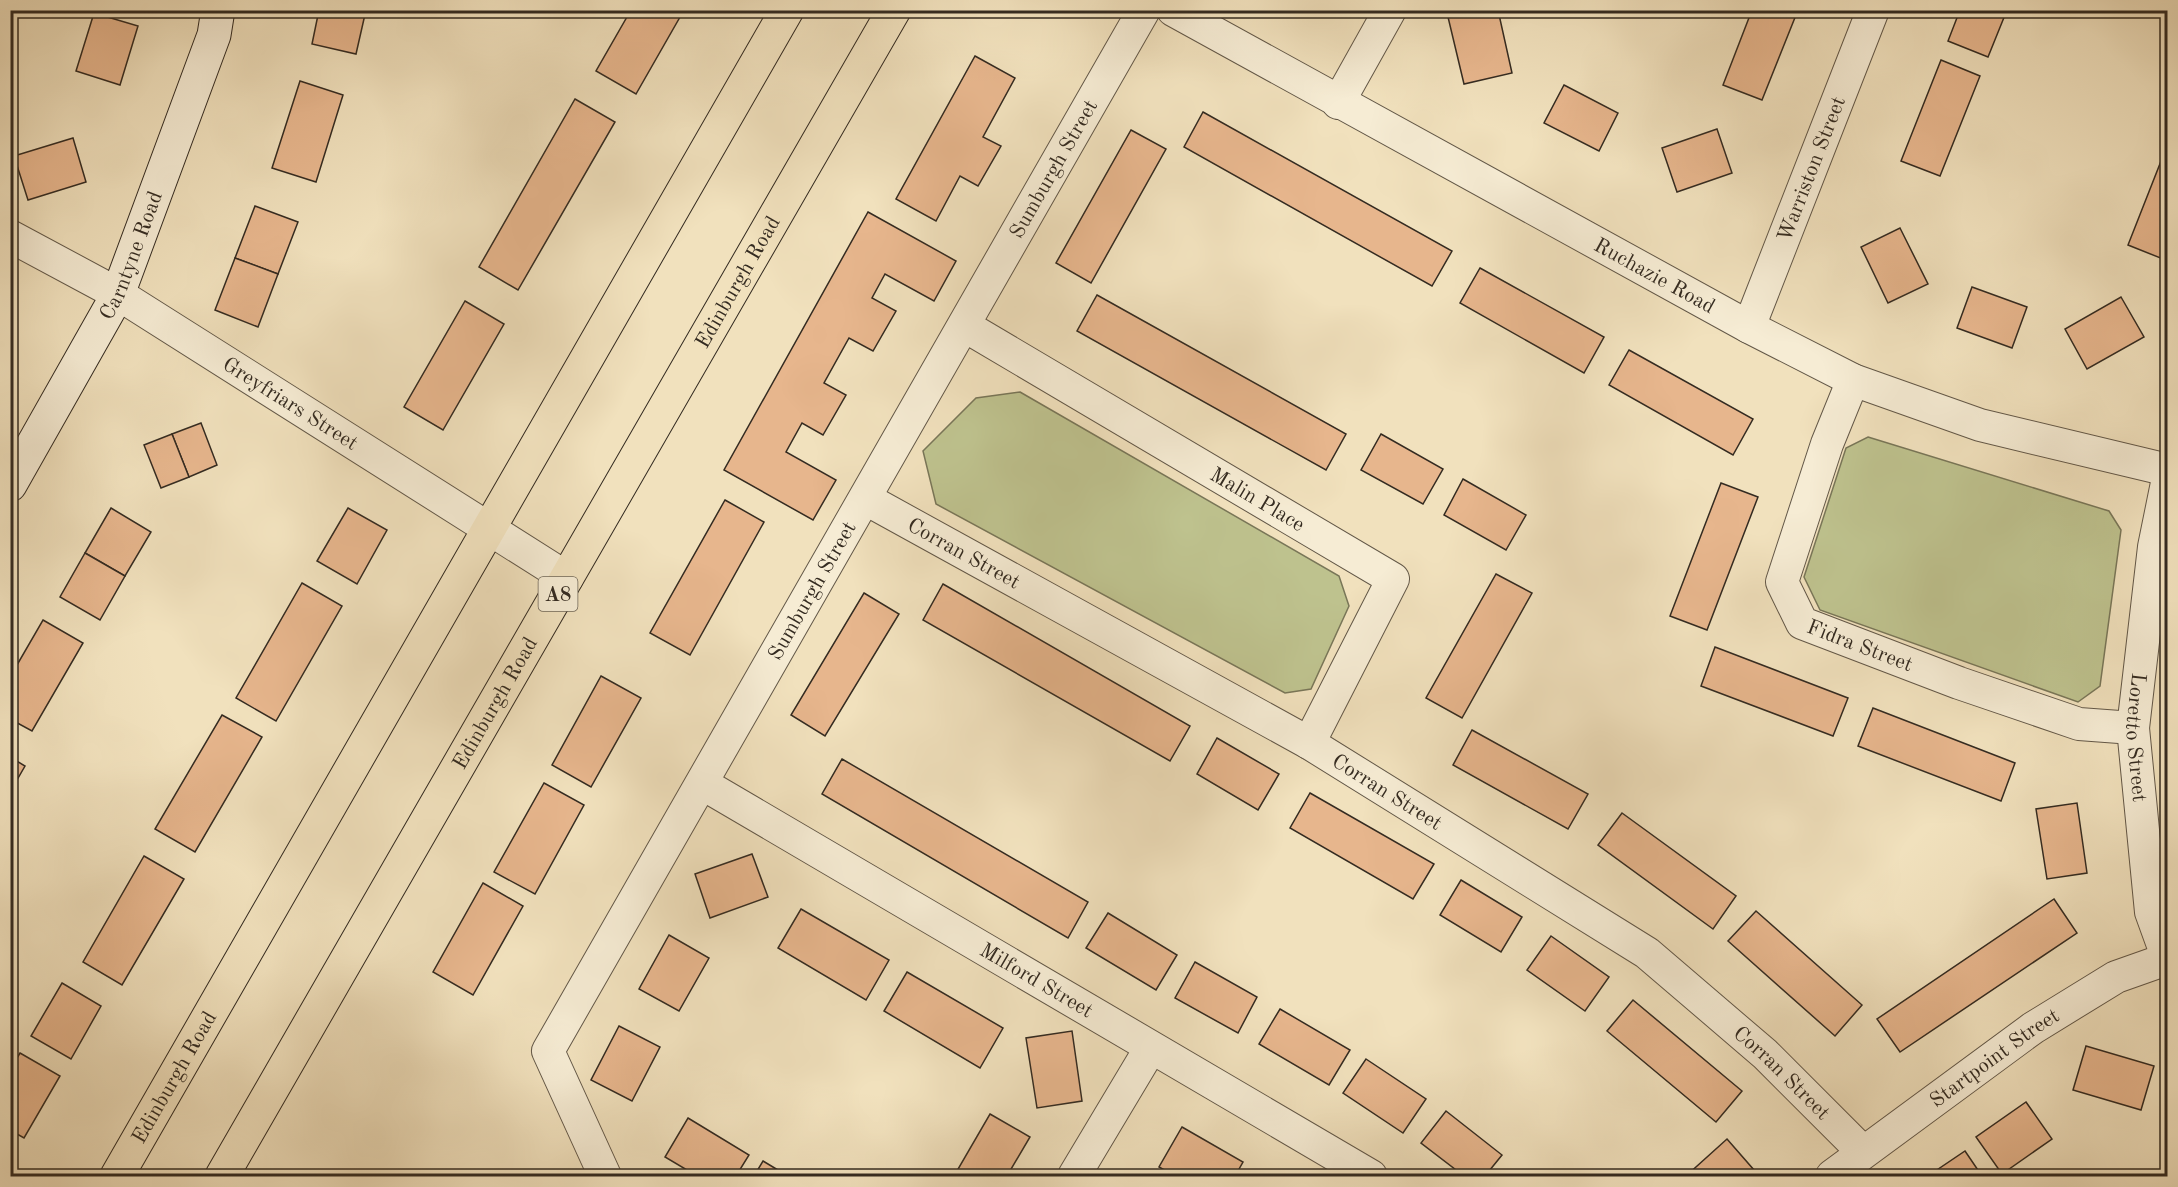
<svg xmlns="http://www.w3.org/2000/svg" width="2178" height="1187" viewBox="0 0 2178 1187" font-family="'Old Standard TT',serif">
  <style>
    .green { fill: #bec28e; stroke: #797658; stroke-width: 1.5 }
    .building { fill: #e7b68d; stroke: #342b21; stroke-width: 1.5 }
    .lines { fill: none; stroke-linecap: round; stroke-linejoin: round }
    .street-casing { stroke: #635848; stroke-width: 34 }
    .secondary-casing { stroke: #342b21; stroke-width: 35 }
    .primary-casing { stroke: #342b21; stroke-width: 35 }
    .street { stroke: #f6ecd4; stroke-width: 32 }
    .secondary { stroke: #f6ecd4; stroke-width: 33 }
    .primary { stroke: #f1e1bd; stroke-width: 33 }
    .labels { text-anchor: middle; stroke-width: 5; stroke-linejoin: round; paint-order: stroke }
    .shield { fill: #f6ecd4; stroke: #6e6557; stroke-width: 1.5 }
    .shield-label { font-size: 20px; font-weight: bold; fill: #342b21 }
    .street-label { font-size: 21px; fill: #342b21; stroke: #f6ecd4 }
  </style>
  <rect width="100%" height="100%" fill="#f1e1bd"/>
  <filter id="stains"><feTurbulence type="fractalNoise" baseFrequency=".00333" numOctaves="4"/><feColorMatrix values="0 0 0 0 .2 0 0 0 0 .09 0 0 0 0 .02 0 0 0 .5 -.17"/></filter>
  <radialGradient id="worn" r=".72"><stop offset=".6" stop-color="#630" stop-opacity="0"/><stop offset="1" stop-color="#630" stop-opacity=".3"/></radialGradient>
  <!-- green -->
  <g class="green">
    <polygon points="1020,392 1339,576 1349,606 1311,689 1285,693 936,504 923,451 976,398"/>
    <polygon points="1868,437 2109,511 2121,530 2100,686 2078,702 1820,610 1804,577 1846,448"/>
  </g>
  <!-- building -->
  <g class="building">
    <polygon points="319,10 366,10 356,54 312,44"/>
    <polygon points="631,10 684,10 636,94 596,71"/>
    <polygon points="1476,10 1498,10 1512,73 1464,84 1448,17"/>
    <polygon points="1752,10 1798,10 1762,100 1723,85"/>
    <polygon points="1960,10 2007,10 1988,57 1948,41"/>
    <polygon points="94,13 138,26 120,85 76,71"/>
    <polygon points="975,56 1015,78 983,137 1001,146 978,186 960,176 936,221 896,199"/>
    <polygon points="1941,60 1980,76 1940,176 1901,161"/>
    <polygon points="300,81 343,95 316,182 272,168"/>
    <polygon points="1564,85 1618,113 1599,151 1544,123"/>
    <polygon points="575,99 615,122 518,290 479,267"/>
    <polygon points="1203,112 1452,251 1432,286 1184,147"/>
    <polygon points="1717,129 1732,173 1677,192 1662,148"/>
    <polygon points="1131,130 1166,149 1091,283 1056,263"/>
    <polygon points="73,138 86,182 28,200 14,156"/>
    <polygon points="2165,151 2168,152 2168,261 2128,245"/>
    <polygon points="255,206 298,222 278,274 235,258"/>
    <polygon points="868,212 956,261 934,301 885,274 872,298 896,311 873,351 849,338 824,383 846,395 823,435 802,423 786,452 836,480 813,520 724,470"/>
    <polygon points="1900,228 1928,284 1888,303 1861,247"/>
    <polygon points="235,258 278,274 258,327 215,310"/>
    <polygon points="1480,268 1604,337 1584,373 1460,303"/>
    <polygon points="1972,287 2027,307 2012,348 1957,328"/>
    <polygon points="1097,295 1346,434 1326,470 1077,331"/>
    <polygon points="2121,297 2144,337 2087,369 2065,329"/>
    <polygon points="465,301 504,324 443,430 404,407"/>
    <polygon points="1629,350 1753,419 1733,455 1609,385"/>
    <polygon points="201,423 217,465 189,477 172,434"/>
    <polygon points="172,434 189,477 161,488 144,445"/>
    <polygon points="1381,434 1443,469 1423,504 1361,470"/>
    <polygon points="1463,479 1526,515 1506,550 1444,515"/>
    <polygon points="1721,483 1758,497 1707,630 1670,616"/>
    <polygon points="725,500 764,522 690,655 650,633"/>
    <polygon points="111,508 151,532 125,576 85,553"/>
    <polygon points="348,508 387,530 357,584 317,561"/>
    <polygon points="85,553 125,576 100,620 60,597"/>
    <polygon points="1496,574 1532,593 1462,718 1426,698"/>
    <polygon points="302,583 342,606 276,721 236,698"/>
    <polygon points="943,584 1190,726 1170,761 923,620"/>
    <polygon points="864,593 899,614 825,736 791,715"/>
    <polygon points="43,620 83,643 32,731 10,719 10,677"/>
    <polygon points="1715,647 1848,698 1833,736 1701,686"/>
    <polygon points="601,676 641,698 591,787 552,765"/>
    <polygon points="1873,708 2015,763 2001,801 1858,746"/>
    <polygon points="222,715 262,737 195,852 155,829"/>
    <polygon points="1472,730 1588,794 1568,829 1453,765"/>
    <polygon points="1217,738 1279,774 1258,810 1197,774"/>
    <polygon points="10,757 25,766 10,792"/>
    <polygon points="842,759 1088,902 1068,938 822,794"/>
    <polygon points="544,783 584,805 535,894 494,872"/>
    <polygon points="1310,793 1434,864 1413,899 1290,828"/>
    <polygon points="2077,803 2087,873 2047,879 2036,809"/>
    <polygon points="1622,813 1736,896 1713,929 1598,845"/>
    <polygon points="752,854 768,897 710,918 695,874"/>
    <polygon points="144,856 184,879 122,985 83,962"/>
    <polygon points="1461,880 1522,917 1501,952 1440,915"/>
    <polygon points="483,883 523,906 473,995 433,972"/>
    <polygon points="2054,899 2077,933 1900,1052 1877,1019"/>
    <polygon points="801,909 889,960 866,1000 778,948"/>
    <polygon points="1756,911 1862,1005 1835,1036 1728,941"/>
    <polygon points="1108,913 1177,955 1156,990 1086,948"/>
    <polygon points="669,935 709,958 679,1011 639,989"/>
    <polygon points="1551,936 1609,977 1585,1011 1527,970"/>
    <polygon points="1195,962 1257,997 1238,1033 1175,998"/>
    <polygon points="907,972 1003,1028 980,1068 884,1011"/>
    <polygon points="62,983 101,1006 71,1059 31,1036"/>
    <polygon points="1633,1000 1742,1091 1716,1122 1607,1031"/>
    <polygon points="1280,1009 1350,1050 1329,1085 1259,1044"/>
    <polygon points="619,1026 660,1047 632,1101 591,1080"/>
    <polygon points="1072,1031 1082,1101 1037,1108 1026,1038"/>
    <polygon points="2086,1046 2154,1066 2141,1110 2073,1090"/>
    <polygon points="20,1053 60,1076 24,1138 10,1130 10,1070"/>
    <polygon points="1366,1059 1426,1099 1403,1133 1343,1093"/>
    <polygon points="2026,1102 2052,1139 2002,1174 1976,1137"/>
    <polygon points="1446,1111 1502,1155 1485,1176 1464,1176 1421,1143"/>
    <polygon points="990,1114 1030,1137 1007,1176 954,1176"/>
    <polygon points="688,1118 749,1155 736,1176 697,1176 665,1157"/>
    <polygon points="1182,1127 1243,1162 1235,1176 1175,1176 1159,1167"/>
    <polygon points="1727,1139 1754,1170 1746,1176 1686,1176"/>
    <polygon points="1965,1151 1982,1176 1928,1176"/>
    <polygon points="763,1161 788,1176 754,1176"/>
  </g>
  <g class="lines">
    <defs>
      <g id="street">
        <path id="s1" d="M 1173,10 L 1749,327 L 1853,380 L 1980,425 L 2168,470"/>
        <polyline points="1338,103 1390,10"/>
        <path id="s2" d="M 10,236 L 118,294 L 567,578"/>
        <path id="s3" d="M 965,326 L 1393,579 L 1309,743"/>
        <path id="s4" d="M 1749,327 L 1873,10"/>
        <path id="s5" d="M 1853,380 L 1827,444 L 1782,582 L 1802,623 L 1959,683 L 2079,724 L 2133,728"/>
        <path id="s6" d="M 2168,478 L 2154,547 L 2133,728 L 2151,912 L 2168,959"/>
        <path id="s7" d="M 866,499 L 1309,743 L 1647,953 L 1765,1054 L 1863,1152"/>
        <path id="s8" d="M 703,784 L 1371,1176"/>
        <path id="s9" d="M 605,1176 L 548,1051 L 1144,10"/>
        <polyline points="1074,1176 1150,1049"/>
        <path id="s10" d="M 1832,1176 L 2033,1028 L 2116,977 L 2167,959"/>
      </g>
      <g id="secondary">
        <path id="s11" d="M 10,485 L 118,294 L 214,35 L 218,10"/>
      </g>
      <g id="primary">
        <path id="s12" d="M 117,1176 L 787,10"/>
        <path id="s13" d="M 222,1176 L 894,10"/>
      </g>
    </defs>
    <!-- street casing -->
    <use href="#street" class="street-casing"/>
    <!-- secondary casing -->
    <use href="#secondary" class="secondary-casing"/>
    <!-- primary casing -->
    <use href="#primary" class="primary-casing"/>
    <!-- street -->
    <use href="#street" class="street"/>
    <!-- secondary -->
    <use href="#secondary" class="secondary"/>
    <!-- primary -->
    <use href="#primary" class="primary"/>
  </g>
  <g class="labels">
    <!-- shield labels -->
    <rect class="shield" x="538.5" y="577" width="39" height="34" rx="4.5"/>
    <g class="shield-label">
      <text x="558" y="601">A8</text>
    </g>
    <!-- street labels -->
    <g class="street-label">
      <text dy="7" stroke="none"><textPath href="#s9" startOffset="1154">Sumburgh Street</textPath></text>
      <text dy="7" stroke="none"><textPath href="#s4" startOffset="170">Warriston Street</textPath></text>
      <text dy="7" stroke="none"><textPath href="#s11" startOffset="260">Carntyne Road</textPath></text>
      <text dy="7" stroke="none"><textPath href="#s1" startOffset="550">Ruchazie Road</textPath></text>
      <text dy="7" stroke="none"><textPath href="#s13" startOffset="1032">Edinburgh Road</textPath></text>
      <text dy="7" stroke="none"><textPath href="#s2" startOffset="327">Greyfriars Street</textPath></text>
      <text dy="7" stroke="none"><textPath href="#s3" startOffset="340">Malin Place</textPath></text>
      <text dy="7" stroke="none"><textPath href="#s7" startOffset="112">Corran Street</textPath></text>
      <text dy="7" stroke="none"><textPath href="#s9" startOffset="668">Sumburgh Street</textPath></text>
      <text dy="7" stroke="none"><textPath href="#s5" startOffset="322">Fidra Street</textPath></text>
      <text dy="7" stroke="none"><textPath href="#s13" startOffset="546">Edinburgh Road</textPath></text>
      <text dy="7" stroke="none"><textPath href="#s6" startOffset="262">Loretto Street</textPath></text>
      <text dy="7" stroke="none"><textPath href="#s7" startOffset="598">Corran Street</textPath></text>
      <text dy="7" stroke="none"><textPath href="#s8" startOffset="387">Milford Street</textPath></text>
      <text dy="7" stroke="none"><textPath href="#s10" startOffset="201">Startpoint Street</textPath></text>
      <text dy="7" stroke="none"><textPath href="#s7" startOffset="1084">Corran Street</textPath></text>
      <text dy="7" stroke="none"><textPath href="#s12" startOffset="114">Edinburgh Road</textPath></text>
    </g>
  </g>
  <!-- margin -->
  <rect width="2178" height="1187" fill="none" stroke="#f1e1bd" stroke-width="36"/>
  <rect x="12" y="12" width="2154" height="1163" fill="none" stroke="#342b21" stroke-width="3"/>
  <rect x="18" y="18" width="2142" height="1151" fill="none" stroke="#342b21" stroke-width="1.5"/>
  <rect width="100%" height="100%" filter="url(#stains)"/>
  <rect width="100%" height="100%" fill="url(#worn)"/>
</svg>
